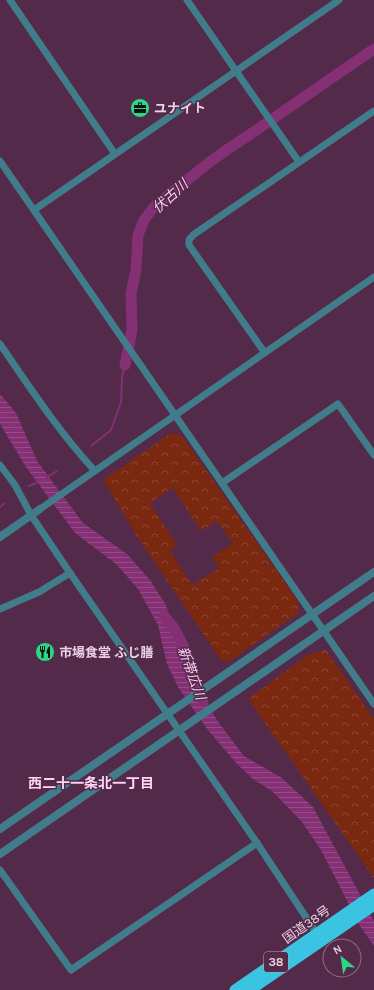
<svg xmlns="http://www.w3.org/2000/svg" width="374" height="990" viewBox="0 0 374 990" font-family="Karla,'Noto Sans JP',sans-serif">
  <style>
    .forest { fill: url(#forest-crowns); fill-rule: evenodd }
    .water { fill: url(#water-rules) }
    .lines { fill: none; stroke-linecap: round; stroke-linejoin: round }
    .stream { stroke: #852f75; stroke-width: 2 }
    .river { stroke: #852f75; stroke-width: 11 }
    .minor { stroke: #417c8a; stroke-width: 7 }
    .tertiary { stroke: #417c8a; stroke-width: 8 }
    .trunk { stroke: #3ac4e2; stroke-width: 11 }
    .labels { text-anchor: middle; stroke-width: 3; stroke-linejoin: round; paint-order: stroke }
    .shield { fill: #532a4a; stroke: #be9fb6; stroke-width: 1 }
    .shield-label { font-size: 12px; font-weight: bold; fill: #ecd1e4 }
    .poi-label { font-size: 13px; font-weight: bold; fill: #ecd1e4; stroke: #532a4a; text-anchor: start }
    .street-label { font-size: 13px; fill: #ecd1e4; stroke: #532a4a }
    .water-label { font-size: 14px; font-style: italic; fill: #fcccef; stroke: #532a4a }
    .neighbourhood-label { font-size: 14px; font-weight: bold; fill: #ffd4f3; stroke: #532a4a }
  </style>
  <defs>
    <pattern id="forest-crowns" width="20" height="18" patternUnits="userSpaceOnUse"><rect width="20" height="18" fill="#7b2811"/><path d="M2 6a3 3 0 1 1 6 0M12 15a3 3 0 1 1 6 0" fill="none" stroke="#8e4634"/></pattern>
    <pattern id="water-rules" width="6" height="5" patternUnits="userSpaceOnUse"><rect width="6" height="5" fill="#852f75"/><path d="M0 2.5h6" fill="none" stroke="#964c88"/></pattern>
  </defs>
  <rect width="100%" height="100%" fill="#532a4a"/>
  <!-- forest -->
  <g class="forest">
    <path d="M 171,433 L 181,435 L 298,601 L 299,613 L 228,662 L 221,660 L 136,535 L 103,480 ZM 173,488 L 201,531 L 217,521 L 233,543 L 212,557 L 219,568 L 192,585 L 170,550 L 177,545 L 150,503 Z"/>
    <polygon points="326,650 374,719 374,878 248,699 309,654"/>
  </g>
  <!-- water -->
  <polygon class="water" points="0,394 16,413 37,461 83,523 127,554 150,580 166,605 181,654 189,675 219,723 244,756 282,778 313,807 374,921 374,946 360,926 321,850 302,822 272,791 253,779 237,764 208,730 178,687 167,664 158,625 138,589 116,564 75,533 26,467 0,424"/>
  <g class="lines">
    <!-- stream -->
    <g class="stream">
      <polyline points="91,446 111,430 121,402 122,377 125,365"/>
      <polyline points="46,478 57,471"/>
      <polyline points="29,486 38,482"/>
      <polyline points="0,507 5,503"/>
    </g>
    <!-- river -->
    <g class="river">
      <polyline points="125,365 132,330 131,293 136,270 138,235 144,220 154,207 207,164 228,149 258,129 339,73 374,49"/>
      <polyline points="164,616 174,628 184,648 203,702"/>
    </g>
    <!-- minor -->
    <g class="minor">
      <polyline points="10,0 115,154"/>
      <polyline points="187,0 299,162"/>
      <polyline points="0,161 374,704"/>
      <polyline points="34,210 339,0"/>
      <path d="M 0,344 C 30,388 59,432 95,471"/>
      <polyline points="265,353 189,245 189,240 193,235 374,111"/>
      <polyline points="0,465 15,485 31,515 70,573 257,843 319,937"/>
      <polyline points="222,483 338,404 374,455"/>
      <polyline points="40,509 374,277"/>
      <polyline points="0,609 39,592 70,573"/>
      <polyline points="0,870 71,970 257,843"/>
    </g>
    <!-- tertiary -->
    <g class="tertiary">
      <polyline points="0,537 40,509"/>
      <polyline points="0,829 374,572"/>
      <polyline points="0,854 374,596"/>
    </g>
    <!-- trunk -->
    <g class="trunk">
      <polyline points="235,990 374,894"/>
      <polyline points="250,990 374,905"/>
    </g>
  </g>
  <!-- icons -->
  <defs>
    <symbol id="office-disc" viewBox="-11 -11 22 22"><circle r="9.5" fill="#2ad884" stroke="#532a4a"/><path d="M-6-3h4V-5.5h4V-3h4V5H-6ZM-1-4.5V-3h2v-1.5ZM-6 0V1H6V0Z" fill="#111"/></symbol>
    <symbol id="restaurant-disc" viewBox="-11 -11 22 22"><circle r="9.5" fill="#2ad884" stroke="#532a4a"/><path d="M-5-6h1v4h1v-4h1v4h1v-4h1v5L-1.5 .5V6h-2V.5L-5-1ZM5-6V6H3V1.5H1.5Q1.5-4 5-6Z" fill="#111"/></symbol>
  </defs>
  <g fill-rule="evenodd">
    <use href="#office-disc" x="129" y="97" width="22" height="22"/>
    <use href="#restaurant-disc" x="34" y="641" width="22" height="22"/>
  </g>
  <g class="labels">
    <!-- shield labels -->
    <rect class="shield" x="264" y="952" width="24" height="20" rx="3"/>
    <g class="shield-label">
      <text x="276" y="966">38</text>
    </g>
    <!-- poi labels -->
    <g class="poi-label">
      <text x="154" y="113">ユナイト</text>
      <text x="59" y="657">市場食堂 ふじ膳</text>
    </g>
    <!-- street labels -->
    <g class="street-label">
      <text transform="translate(306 924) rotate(-35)" y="5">国道38号</text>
    </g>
    <!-- water labels -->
    <g class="water-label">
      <text transform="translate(170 196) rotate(-42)" y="5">伏古川</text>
      <text transform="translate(192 673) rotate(70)" y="5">新帯広川</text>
    </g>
    <!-- neighbourhood labels -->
    <g class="neighbourhood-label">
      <text x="91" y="788">西二十一条北一丁目</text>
    </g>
  </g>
  <!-- north arrow -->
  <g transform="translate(342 958) rotate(331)"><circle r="19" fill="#532a4a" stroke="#906d88"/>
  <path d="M0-3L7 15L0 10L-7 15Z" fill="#2ad884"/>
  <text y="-6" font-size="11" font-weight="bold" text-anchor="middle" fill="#ecd1e4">N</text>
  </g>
</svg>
